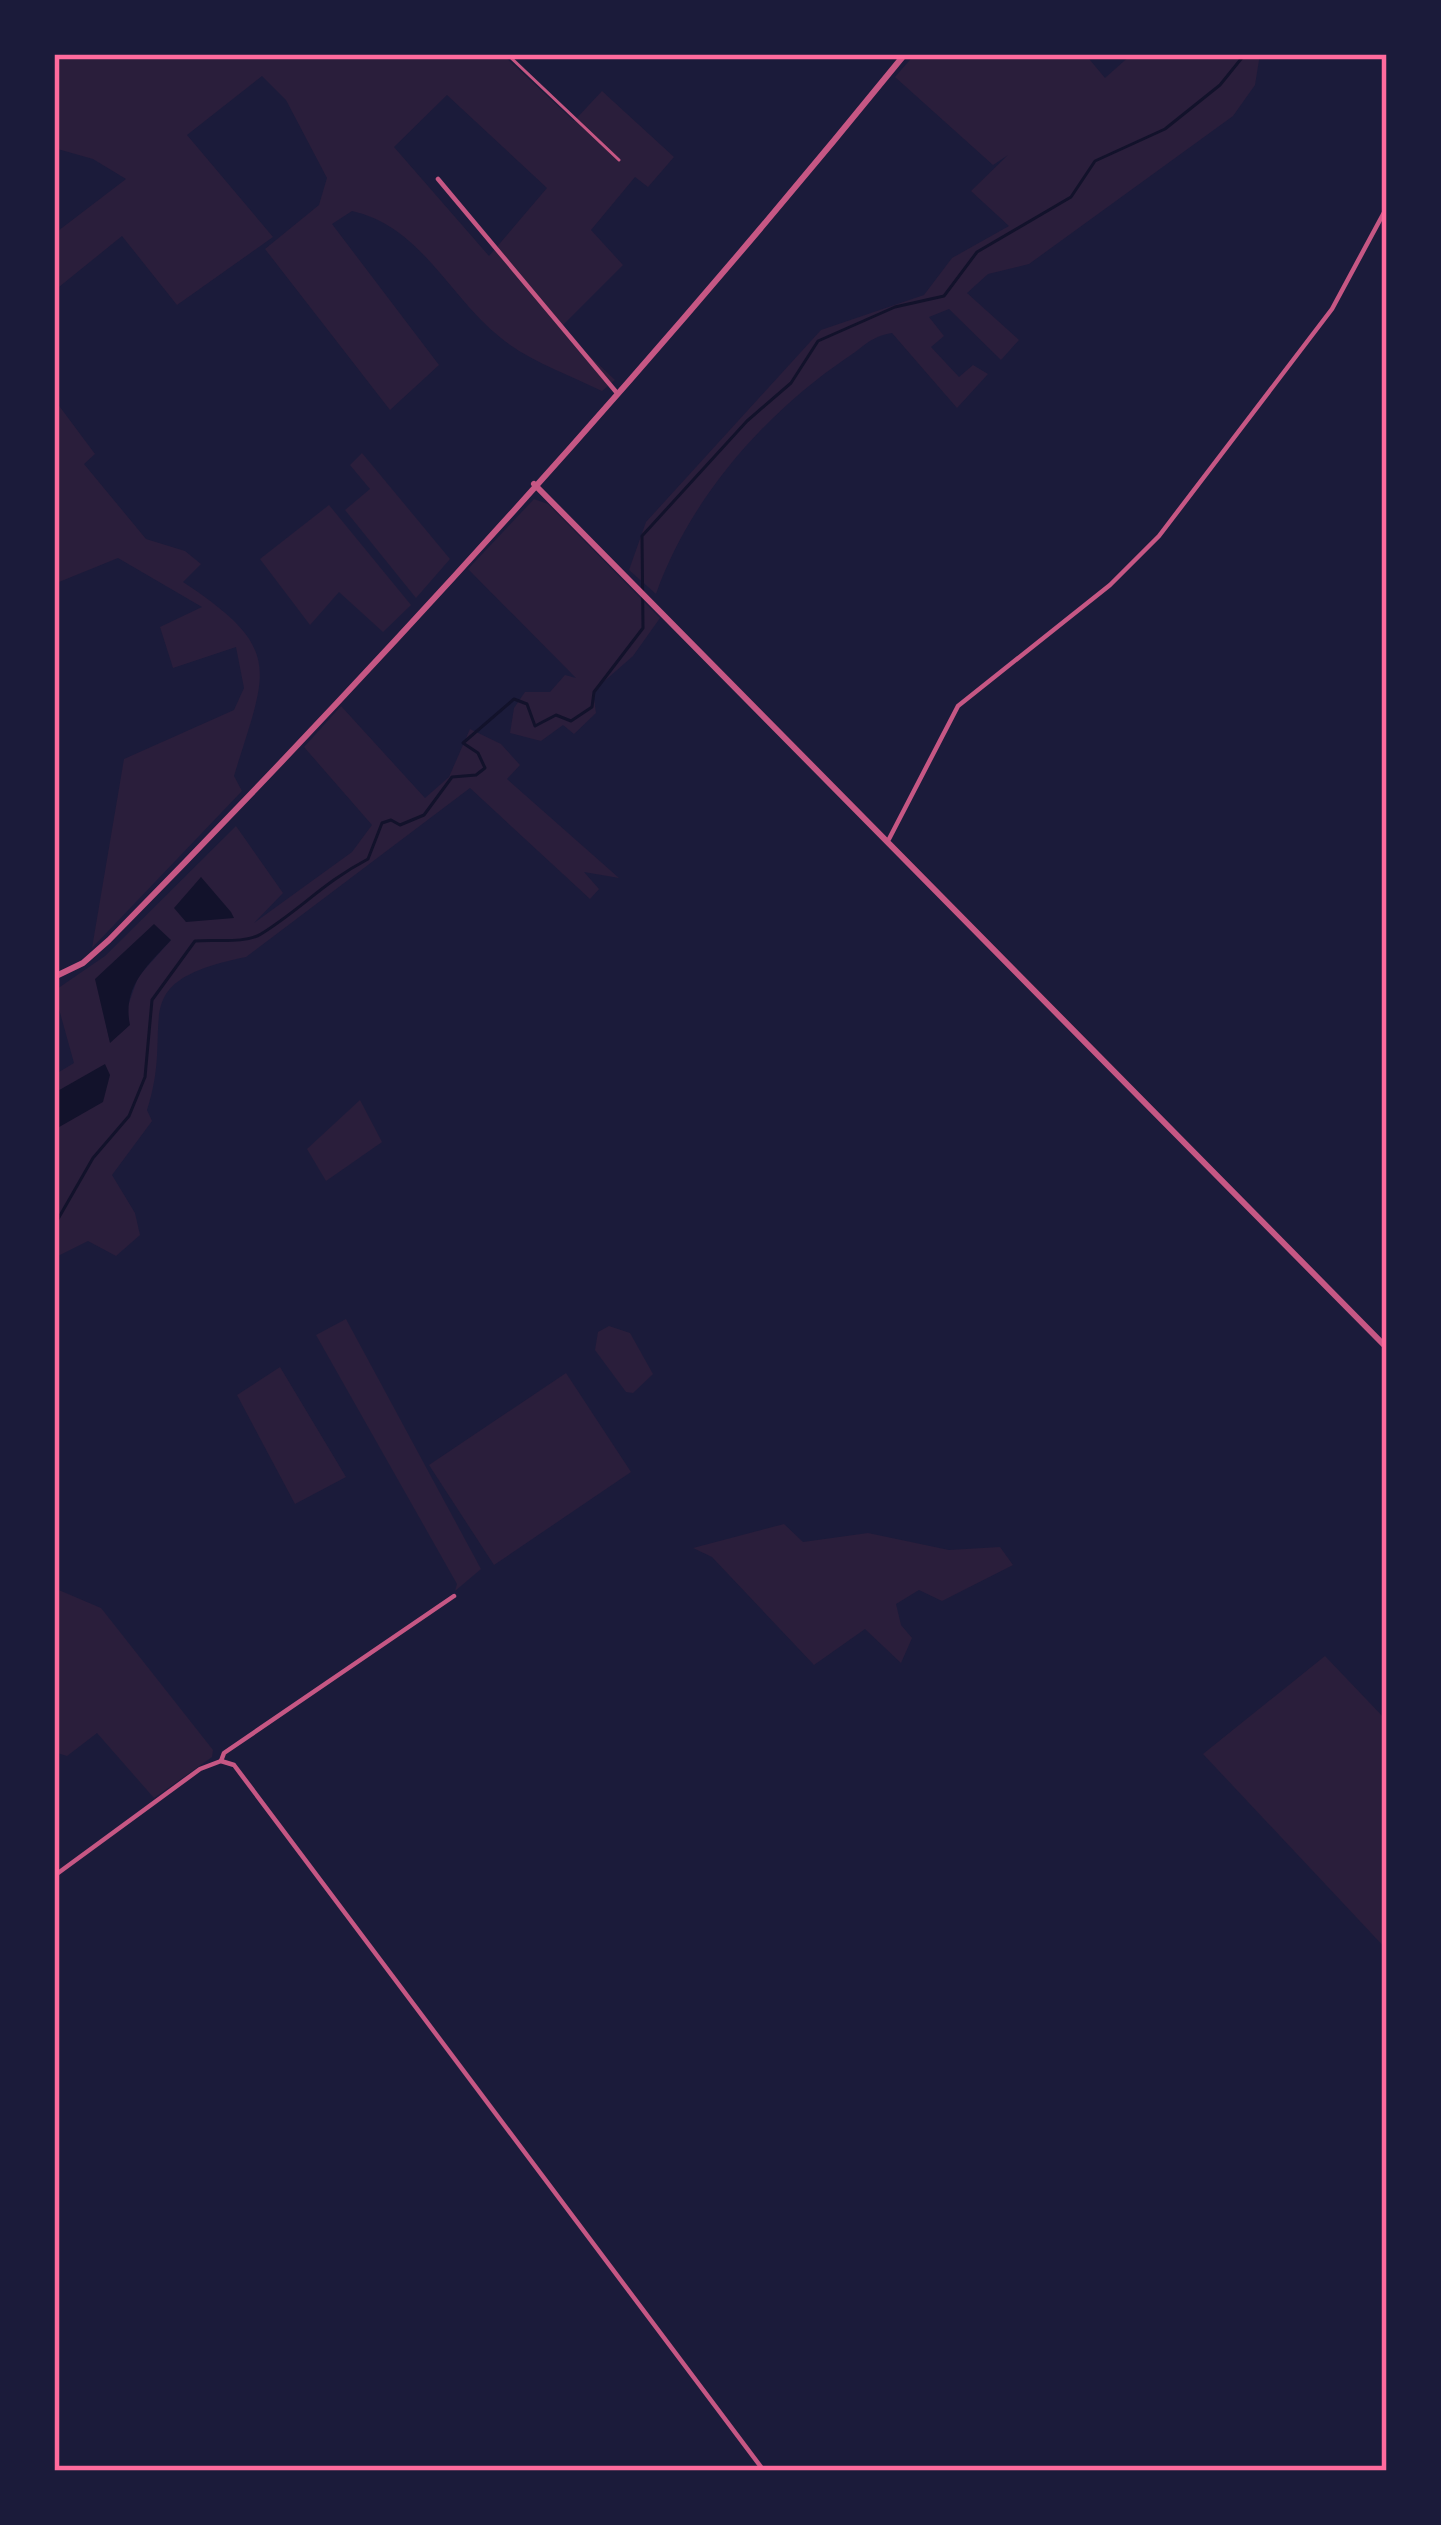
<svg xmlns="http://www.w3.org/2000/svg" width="1441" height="2525" viewBox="0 0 1441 2525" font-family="Cabin,sans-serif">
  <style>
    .green { fill: #2a1e3b; fill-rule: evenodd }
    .water { fill: #12122b }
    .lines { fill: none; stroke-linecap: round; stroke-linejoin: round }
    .stream { stroke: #12122b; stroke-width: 3 }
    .service { stroke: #c65784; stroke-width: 3 }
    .minor { stroke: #c65784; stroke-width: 4.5 }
    .tertiary { stroke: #c65784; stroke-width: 6 }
    .neatline { fill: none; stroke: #ff6b9d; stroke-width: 4.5 }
  </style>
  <rect width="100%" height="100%" fill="#1b1b3a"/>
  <!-- green -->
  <g class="green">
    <path d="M 54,54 L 502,54 L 574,121 L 602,91 L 674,157 L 648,187 L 635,177 L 591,230 L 623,265 L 560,328 L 615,380 L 602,391 C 570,375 529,361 501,338 C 449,297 422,227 352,211 L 332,224 L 439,365 L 390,410 L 265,249 L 319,205 L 327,178 L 286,100 L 262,76 L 187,135 L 273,237 L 177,305 L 122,236 L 54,291 L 54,234 L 126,179 L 93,159 L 54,148 ZM 447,95 L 547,188 L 489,256 L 394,147 Z"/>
    <path d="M 915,54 L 1085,54 L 1105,78 L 1132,54 L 1260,54 L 1255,85 L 1233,116 L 1029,264 L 988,274 L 967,293 L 1019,340 L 1001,360 L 949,309 L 929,317 L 944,336 L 931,347 L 959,377 L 973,365 L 988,374 L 957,408 L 892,333 C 869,337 864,347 845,359 C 763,415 689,500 656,594 L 629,570 L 646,522 L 821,330 L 924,295 L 952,258 L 1009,226 L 971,191 L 1008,155 L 993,165 L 895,77 Z"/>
    <path d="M 54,399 L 95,454 L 84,464 L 146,539 L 185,551 L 201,564 L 183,582 C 286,650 266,670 234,776 L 242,791 L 92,948 L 124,759 L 234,710 L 244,688 L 236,647 L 173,668 L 160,627 L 202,607 L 118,558 L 54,584 Z"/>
    <polygon points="362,453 450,559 416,598 345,510 370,489 350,465"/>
    <polygon points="534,499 548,504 660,618 633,656 593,691 596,713 574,734 563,725 541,741 510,733 514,708 525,692 550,692 565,675 576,678 468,569"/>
    <polygon points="329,505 411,605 383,632 339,592 310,625 260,559"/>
    <path d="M 341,706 L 425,798 L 449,777 L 470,729 L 501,744 L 520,765 L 507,779 L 619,878 L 584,872 L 599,889 L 590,899 L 470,788 L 246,957 C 119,983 177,1020 147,1110 L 152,1121 L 112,1175 L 135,1213 L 140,1235 L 116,1256 L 88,1241 L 54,1258 L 54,1075 L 74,1063 L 54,991 L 105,956 L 236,826 L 283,893 L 254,923 L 352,852 L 372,825 L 304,747 ZM 171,940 L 138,977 L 119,1032 L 110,1042 L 96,979 L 118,959 Z"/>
    <polygon points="360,1100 382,1142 326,1181 307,1149"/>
    <polygon points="346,1319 481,1569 455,1591 457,1584 316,1335"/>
    <polygon points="609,1326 630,1333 653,1374 633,1393 626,1392 595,1350 598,1332"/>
    <polygon points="280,1367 346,1477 295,1504 237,1395"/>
    <polygon points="566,1373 631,1472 494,1565 429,1465"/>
    <polygon points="784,1524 803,1542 868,1533 949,1550 1000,1547 1013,1565 942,1601 919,1590 896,1604 901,1625 912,1638 901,1663 865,1629 814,1665 712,1557 693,1548"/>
    <polygon points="54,1588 101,1608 213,1750 212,1757 154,1798 97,1733 67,1756 54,1752"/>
    <polygon points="1325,1656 1387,1721 1387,1950 1203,1754"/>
  </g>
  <!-- water -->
  <g class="water">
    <polygon points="201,877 231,912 234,918 186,922 174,908"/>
    <path d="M 154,924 L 171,940 C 147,966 122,987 130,1025 L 110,1043 L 95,979 Z"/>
    <polygon points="105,1064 110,1075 103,1102 54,1130 54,1093"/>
  </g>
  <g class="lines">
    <!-- stream -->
    <path class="stream" d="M 54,1226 L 93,1158 L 129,1116 L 145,1077 L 152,1000 L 195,941 C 214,939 245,944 261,934 C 300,910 324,882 368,859 L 382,823 L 391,820 L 400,825 L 424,815 L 452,777 L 476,775 L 485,768 L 478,753 L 463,743 L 514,699 L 527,704 L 535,726 L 556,715 L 571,721 L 592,707 L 594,692 L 643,628 L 642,536 L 747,421 L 791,383 L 818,341 L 895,307 L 944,296 L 977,252 L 1071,197 L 1095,161 L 1165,129 L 1220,85 L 1245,54"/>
    <!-- service -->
    <polyline class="service" points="507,54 619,160"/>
    <!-- minor -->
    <g class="minor">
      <polyline points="438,179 617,393"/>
      <polyline points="889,839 958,706 1110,585 1159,536 1332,309 1387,207"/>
      <polyline points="221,1761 224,1753 454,1596"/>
      <polyline points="54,1876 200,1769 221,1761 234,1765 764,2471"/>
    </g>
    <!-- tertiary -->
    <g class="tertiary">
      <polyline points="534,484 1387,1348"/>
      <path d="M 54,977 L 83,963 L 109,940 C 387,658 655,362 905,54"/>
    </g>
  </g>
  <!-- border -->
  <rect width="1441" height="2525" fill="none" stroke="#1b1b3a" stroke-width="114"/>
  <rect x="57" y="57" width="1327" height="2411" class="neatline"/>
</svg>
